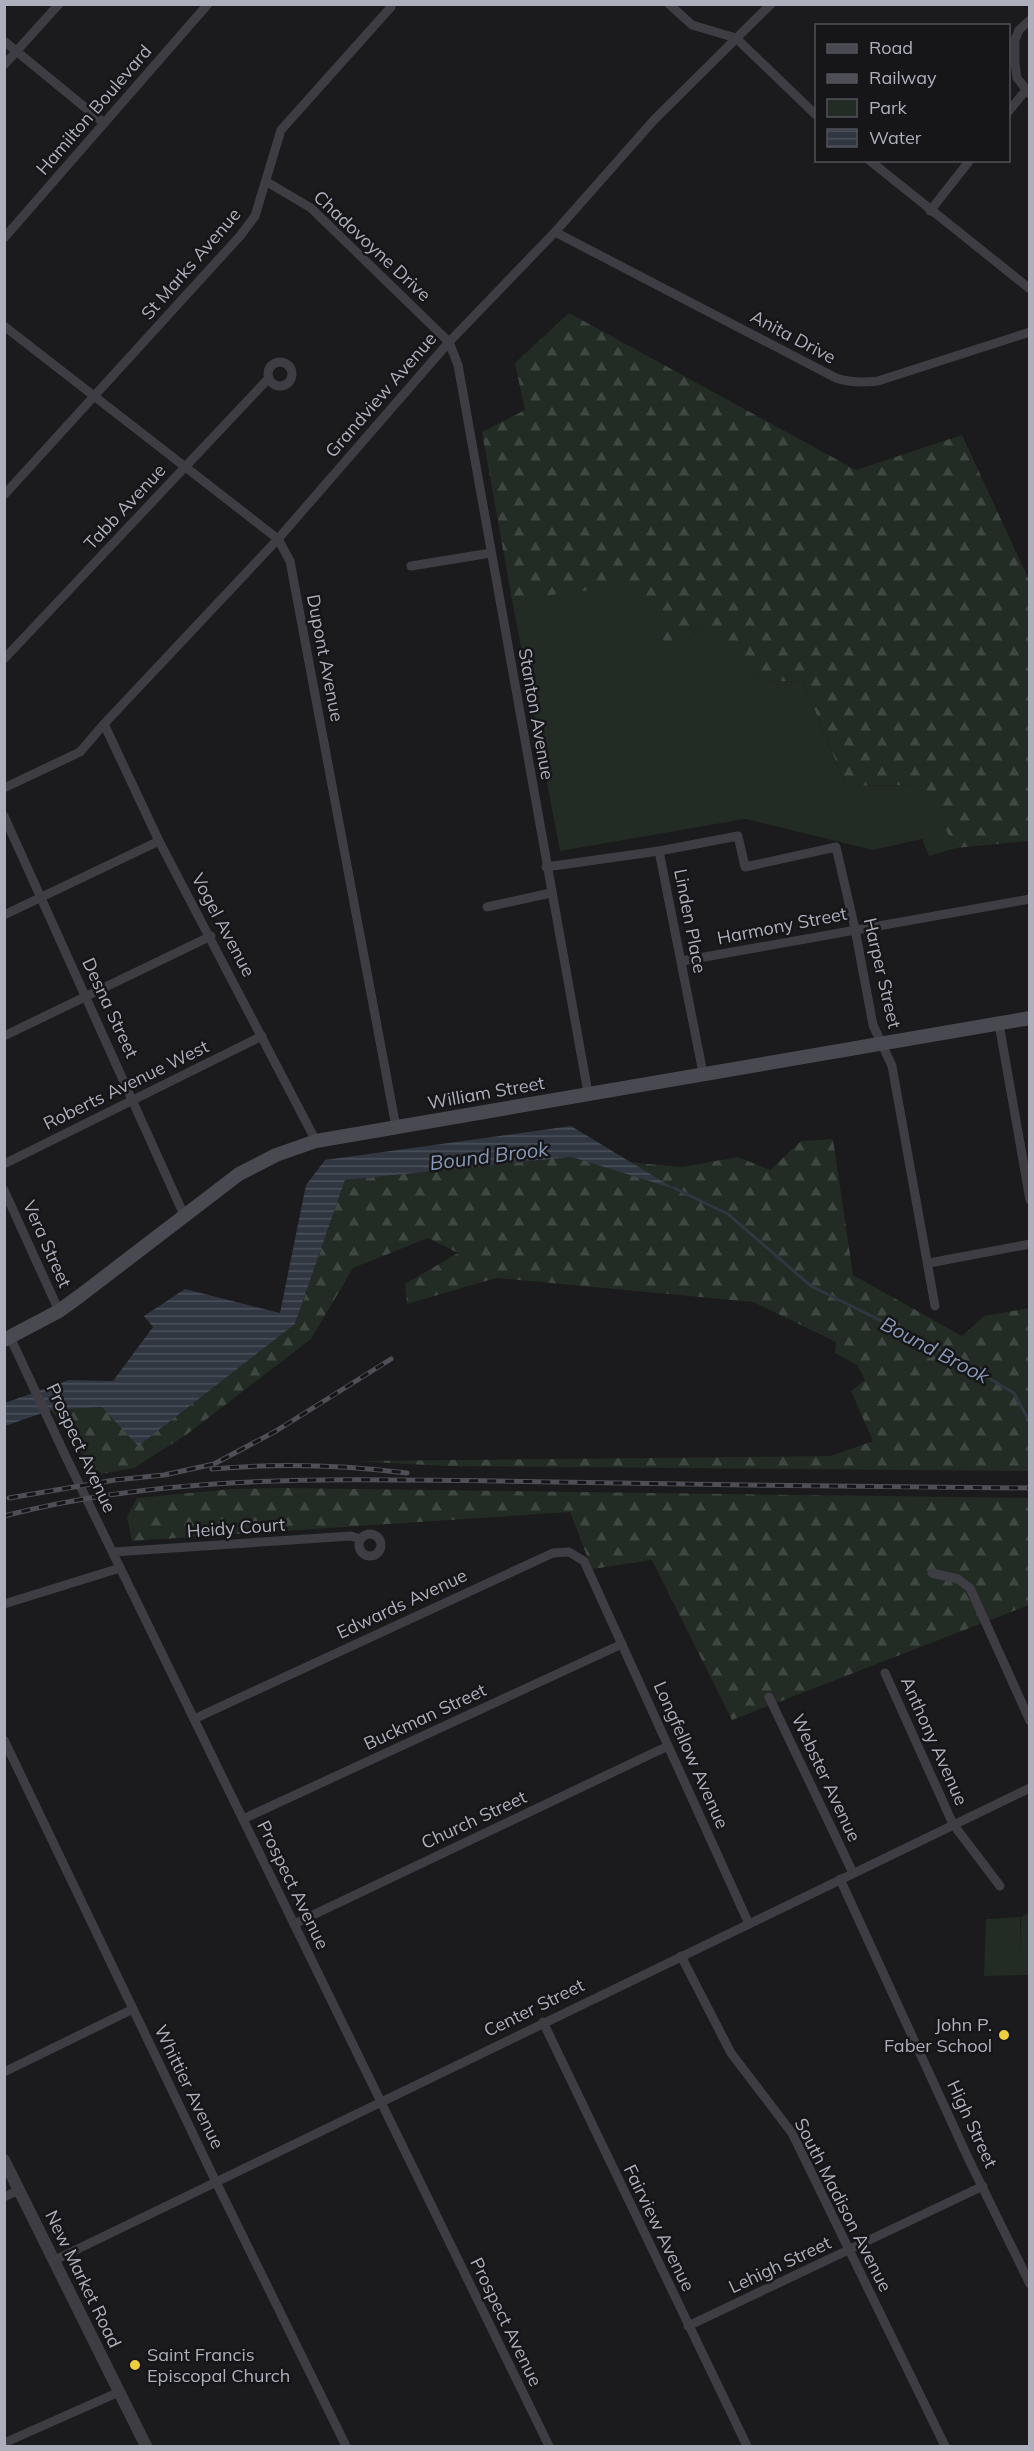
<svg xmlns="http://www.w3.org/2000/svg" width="1034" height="2451" viewBox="0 0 1034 2451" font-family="Mulish,sans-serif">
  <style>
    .forest { fill: url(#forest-firs) }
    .green { fill: #222b24 }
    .water { fill: url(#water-rules) }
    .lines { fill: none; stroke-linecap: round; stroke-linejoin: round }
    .stream { stroke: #303741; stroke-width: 3 }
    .minor { stroke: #3d3d43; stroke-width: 9 }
    .tertiary { stroke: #3d3d43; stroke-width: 12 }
    .secondary { stroke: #494a51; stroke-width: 14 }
    .rail-casing { stroke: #4e4f56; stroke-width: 5 }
    .rail { stroke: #161518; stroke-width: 3; stroke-dasharray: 9; stroke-linecap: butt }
    .poi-dot { fill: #eece41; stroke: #161518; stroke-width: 2 }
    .labels { text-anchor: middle; stroke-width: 5; stroke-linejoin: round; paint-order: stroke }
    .street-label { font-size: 18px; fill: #adafbc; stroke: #161518 }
    .poi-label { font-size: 18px; fill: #adafbc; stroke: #161518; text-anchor: end }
    .water-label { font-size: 20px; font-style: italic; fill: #8698b5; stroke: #161518 }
  </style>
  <defs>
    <pattern id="forest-firs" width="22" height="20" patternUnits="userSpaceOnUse" patternTransform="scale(1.5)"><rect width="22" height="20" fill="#222b24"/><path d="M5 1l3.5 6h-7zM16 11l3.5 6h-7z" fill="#3f4742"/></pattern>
    <pattern id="water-rules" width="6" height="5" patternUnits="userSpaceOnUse" patternTransform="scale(1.5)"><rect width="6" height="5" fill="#303741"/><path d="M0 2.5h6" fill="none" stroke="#4b515a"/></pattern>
  </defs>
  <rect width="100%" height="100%" fill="#1b1a1c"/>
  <!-- forest -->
  <g class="forest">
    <polygon points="569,313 856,470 962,435 1029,580 1029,841 956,848 919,785 846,786 803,682 760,681 701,627 671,655 556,596 512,600 482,432 525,410 515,363"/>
    <polygon points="833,1139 853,1275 962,1336 984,1316 1029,1308 1029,1471 444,1466 356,1461 831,1456 873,1441 851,1391 865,1380 857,1365 835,1353 836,1342 753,1302 496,1278 407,1304 405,1284 458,1253 428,1238 353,1268 311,1339 186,1435 134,1468 102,1474 92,1467 51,1410 102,1407 295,1325 345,1180 572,1157 682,1167 738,1157 770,1170 801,1141"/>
    <polygon points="285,1488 1029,1498 1029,1605 732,1720 652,1560 592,1569 570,1512 132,1541 127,1517 137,1498 232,1489"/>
  </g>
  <!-- green -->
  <g class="green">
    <polygon points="637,584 670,655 701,627 760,681 803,682 846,786 920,785 956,848 929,856 922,839 873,850 745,819 560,851 512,600"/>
    <polygon points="1029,1913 1029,1975 984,1976 986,1919 1020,1917 1021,1951 1021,1917"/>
  </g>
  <!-- water -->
  <polygon class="water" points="571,1126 675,1189 572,1157 345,1180 295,1324 138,1446 102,1407 51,1410 5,1426 5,1403 69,1380 113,1381 153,1327 144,1316 185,1289 280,1313 306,1185 325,1160"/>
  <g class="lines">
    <!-- stream -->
    <polyline class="stream" points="674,1188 728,1214 811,1286 948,1354 1014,1393 1030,1423"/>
    <!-- minor -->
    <g class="minor">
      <polyline points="669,4 692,25 736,38 816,115"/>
      <polyline points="1030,20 1019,30 1015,40 1015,63 1017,78 1030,94"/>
      <polyline points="4,41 104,123"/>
      <polyline points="4,65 59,4"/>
      <polyline points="1008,112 1026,90"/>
      <polyline points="869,160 1030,289"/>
      <polyline points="267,182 311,208 449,342 458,365 588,1093"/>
      <polyline points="930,211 970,160"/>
      <path d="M 555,232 L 836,378 C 851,383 863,383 878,381 L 1030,332"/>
      <polyline points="4,238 208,4"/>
      <polyline points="4,326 278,539 290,561 396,1127"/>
      <circle cx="280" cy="374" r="12"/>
      <polyline points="4,495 240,236 255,216 281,130 391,7"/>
      <polyline points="411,566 491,553"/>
      <polyline points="4,659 269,378"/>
      <polyline points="104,724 159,841 316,1141"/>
      <polyline points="4,788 80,752 104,724 278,539 449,342 555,232 654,120 771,4"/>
      <polyline points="4,816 184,1215"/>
      <polyline points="659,851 703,1073"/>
      <polyline points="546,867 659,851 738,836 745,867 836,847 855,929 873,1025 892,1066 935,1306"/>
      <polyline points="487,907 551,893"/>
      <polyline points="4,915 159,841"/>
      <polyline points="682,961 1030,899"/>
      <polyline points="999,1024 1030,1200"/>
      <polyline points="4,1036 211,936"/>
      <polyline points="4,1164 262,1036"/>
      <polyline points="4,1190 59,1311"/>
      <polyline points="929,1263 1030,1244"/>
      <polyline points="10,1337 65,1455 549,2446"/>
      <circle cx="370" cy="1545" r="11"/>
      <polyline points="113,1552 351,1536 360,1539"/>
      <polyline points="932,1573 958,1579 970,1588 1030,1721"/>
      <polyline points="4,1604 120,1568"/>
      <polyline points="885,1673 953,1824 1000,1886"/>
      <polyline points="769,1697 853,1873"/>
      <polyline points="194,1719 553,1553 569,1552 584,1561 749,1924"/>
      <polyline points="4,1740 216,2182 346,2446"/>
      <polyline points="243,1819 622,1644"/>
      <polyline points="840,1879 969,2160 1030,2284"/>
      <polyline points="294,1924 668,1746"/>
      <polyline points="681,1956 731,2053 792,2133 945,2446"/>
      <polyline points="543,2022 747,2446"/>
      <polyline points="4,2072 133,2009"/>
      <polyline points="4,2197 19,2190"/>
      <polyline points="55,2260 1030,1788"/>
      <polyline points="688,2326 983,2186"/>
      <polyline points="4,2443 119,2392"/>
    </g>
    <!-- tertiary -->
    <polyline class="tertiary" points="4,2160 146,2446"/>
    <!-- secondary -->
    <polyline class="secondary" points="4,1340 59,1311 81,1295 239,1174 276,1155 316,1141 1030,1018"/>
    <defs>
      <g id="rail">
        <path d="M 212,1469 C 277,1463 342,1465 407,1473"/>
        <polyline points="9,1498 115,1480 164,1475 214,1464 276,1431 391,1359"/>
        <path d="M 4,1516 C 166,1474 332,1479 497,1481 C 675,1484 852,1487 1030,1488"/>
      </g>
    </defs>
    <!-- rail casing -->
    <use href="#rail" class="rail-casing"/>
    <!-- rail -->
    <use href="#rail" class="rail"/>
  </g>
  <!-- markers -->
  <g class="poi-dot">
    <circle cx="1004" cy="2035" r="6"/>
    <circle cx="135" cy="2365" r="6"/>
  </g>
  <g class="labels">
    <!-- street labels -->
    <g class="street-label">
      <text transform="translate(94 110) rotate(-49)" y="6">Hamilton Boulevard</text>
      <text transform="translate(372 246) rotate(43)" y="6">Chadovoyne Drive</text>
      <text transform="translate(191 264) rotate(-49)" y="6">St Marks Avenue</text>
      <text transform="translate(793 337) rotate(28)" y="6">Anita Drive</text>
      <text transform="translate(381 395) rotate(-49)" y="6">Grandview Avenue</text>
      <text transform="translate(125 507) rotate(-47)" y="6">Tabb Avenue</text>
      <text transform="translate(325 658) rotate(79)" y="6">Dupont Avenue</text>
      <text transform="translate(536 714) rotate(80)" y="6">Stanton Avenue</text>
      <text transform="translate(690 921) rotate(79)" y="6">Linden Place</text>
      <text transform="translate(223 925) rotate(62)" y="6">Vogel Avenue</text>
      <text transform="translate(782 926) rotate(-11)" y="6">Harmony Street</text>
      <text transform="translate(882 973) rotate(77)" y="6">Harper Street</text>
      <text transform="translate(110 1008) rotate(65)" y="6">Desna Street</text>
      <text transform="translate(126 1085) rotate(-26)" y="6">Roberts Avenue West</text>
      <text transform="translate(486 1093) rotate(-10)" y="6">William Street</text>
      <text transform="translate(47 1244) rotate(66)" y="6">Vera Street</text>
      <text transform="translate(81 1448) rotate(65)" y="6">Prospect Avenue</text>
      <text transform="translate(236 1528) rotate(-4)" y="6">Heidy Court</text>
      <text transform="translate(402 1604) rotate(-25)" y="6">Edwards Avenue</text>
      <text transform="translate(425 1717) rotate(-25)" y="6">Buckman Street</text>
      <text transform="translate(934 1741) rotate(66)" y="6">Anthony Avenue</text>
      <text transform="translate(691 1755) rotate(66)" y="6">Longfellow Avenue</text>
      <text transform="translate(826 1778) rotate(65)" y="6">Webster Avenue</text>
      <text transform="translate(474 1820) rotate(-25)" y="6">Church Street</text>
      <text transform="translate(293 1885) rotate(64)" y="6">Prospect Avenue</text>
      <text transform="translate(534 2008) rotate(-26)" y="6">Center Street</text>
      <text transform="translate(189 2087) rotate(64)" y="6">Whittier Avenue</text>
      <text transform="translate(972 2124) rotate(65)" y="6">High Street</text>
      <text transform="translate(843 2205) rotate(63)" y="6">South Madison Avenue</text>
      <text transform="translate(659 2228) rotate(64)" y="6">Fairview Avenue</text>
      <text transform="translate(780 2265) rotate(-25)" y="6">Lehigh Street</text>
      <text transform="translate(83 2279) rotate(64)" y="6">New Market Road</text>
      <text transform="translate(506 2322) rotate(64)" y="6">Prospect Avenue</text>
    </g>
    <!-- poi labels -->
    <g class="poi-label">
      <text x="992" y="2031">John P.<tspan x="992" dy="21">Faber School</tspan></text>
      <text x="147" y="2361" text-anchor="start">Saint Francis<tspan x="147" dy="21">Episcopal Church</tspan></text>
    </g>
    <!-- water labels -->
    <g class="water-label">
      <text transform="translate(489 1156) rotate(-7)" y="7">Bound Brook</text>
      <text transform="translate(935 1350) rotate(28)" y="7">Bound Brook</text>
    </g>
  </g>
  <!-- border -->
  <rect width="1034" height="2451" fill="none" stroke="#adafbc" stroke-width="12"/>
  <!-- legend -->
  <rect x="815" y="24" width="195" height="138" fill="#161518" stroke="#52535a" stroke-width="1.5"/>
  <rect x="827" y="44" width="30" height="9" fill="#494a51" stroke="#52535a" stroke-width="1.5"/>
  <text x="869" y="54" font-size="18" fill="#adafbc">Road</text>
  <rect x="827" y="74" width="30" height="9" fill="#4e4f56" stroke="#52535a" stroke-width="1.5"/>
  <text x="869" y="84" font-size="18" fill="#adafbc">Railway</text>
  <rect x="827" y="99" width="30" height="18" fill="#222b24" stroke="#52535a" stroke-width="1.5"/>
  <text x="869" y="114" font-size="18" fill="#adafbc">Park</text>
  <rect x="827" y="129" width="30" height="18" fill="url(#water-rules)" stroke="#52535a" stroke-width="1.5"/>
  <text x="869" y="144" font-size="18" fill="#adafbc">Water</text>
</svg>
